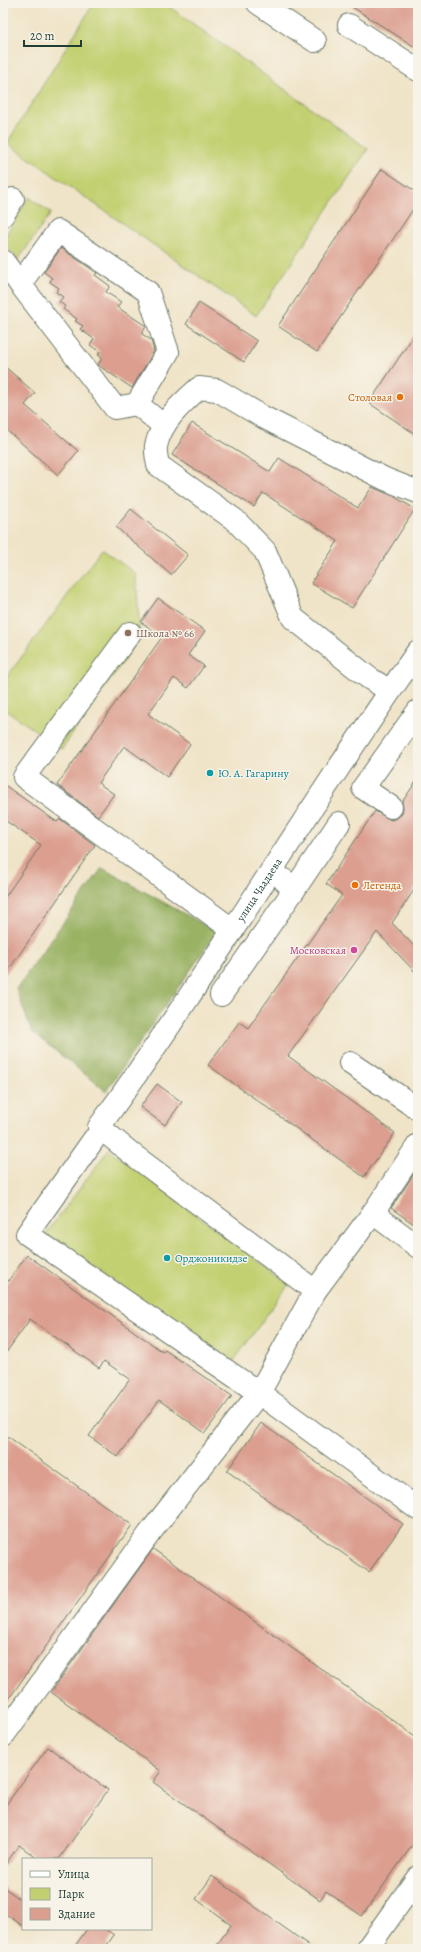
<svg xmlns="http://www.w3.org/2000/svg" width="421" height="1952" viewBox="0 0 421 1952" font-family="Alegreya,serif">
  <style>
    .green { fill: #c3d071; stroke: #718652 }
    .forest { fill: #9ab263; stroke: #5c784c }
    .building { fill: #db9e8f }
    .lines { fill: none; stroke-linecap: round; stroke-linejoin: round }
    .minor-casing { stroke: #687768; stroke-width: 24 }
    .minor { stroke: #fff; stroke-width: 22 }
    .food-dot { fill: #e8710a; stroke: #f7f3e8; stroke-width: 1.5 }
    .education-dot { fill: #8d6e63; stroke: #f7f3e8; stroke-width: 1.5 }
    .culture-dot { fill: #0f9aa8; stroke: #f7f3e8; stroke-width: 1.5 }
    .hotel-dot { fill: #d1479c; stroke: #f7f3e8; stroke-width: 1.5 }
    .labels { text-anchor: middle; stroke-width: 3; stroke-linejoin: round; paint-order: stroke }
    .food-label { font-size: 11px; fill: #c56008; stroke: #f7f3e8; text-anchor: end }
    .education-label { font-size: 11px; fill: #785e54; stroke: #f7f3e8; text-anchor: start }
    .culture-label { font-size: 11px; fill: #0d838f; stroke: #f7f3e8; text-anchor: start }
    .street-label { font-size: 11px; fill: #1f3d34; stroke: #f7f3e8 }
    .hotel-label { font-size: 11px; fill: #b23c85; stroke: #f7f3e8; text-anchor: end }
  </style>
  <rect width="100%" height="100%" fill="#f7f3e8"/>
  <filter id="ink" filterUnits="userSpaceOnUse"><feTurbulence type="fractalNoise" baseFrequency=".025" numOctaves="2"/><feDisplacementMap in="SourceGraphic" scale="8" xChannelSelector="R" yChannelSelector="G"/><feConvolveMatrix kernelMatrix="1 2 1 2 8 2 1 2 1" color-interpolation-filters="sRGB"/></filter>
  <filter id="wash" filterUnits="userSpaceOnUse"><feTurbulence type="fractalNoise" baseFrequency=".012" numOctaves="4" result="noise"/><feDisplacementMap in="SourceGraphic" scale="16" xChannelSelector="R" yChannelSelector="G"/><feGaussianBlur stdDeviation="0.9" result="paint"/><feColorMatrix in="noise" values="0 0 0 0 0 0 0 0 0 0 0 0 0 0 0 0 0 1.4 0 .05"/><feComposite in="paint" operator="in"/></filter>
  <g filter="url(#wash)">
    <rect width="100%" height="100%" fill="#f0e4c8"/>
    <!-- green -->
    <g class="green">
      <polygon points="94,3 164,3 368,149 256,316 7,143"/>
      <polygon points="29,197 51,213 18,260 5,244 4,238"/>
      <polygon points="102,549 136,574 140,637 62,749 3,708 3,682"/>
      <polygon points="109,1149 289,1284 233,1362 45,1235"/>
    </g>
    <!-- forest -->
    <polygon class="forest" points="102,868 217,932 106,1091 32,1032 16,989"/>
    <g id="blocks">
      <!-- building -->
      <g class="building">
        <polygon points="346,3 418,3 418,49"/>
        <polygon points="382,169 418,193 418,202 317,352 278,326"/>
        <polygon points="61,248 97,273 95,275 110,286 106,292 121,302 117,307 146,326 142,334 151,340 154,351 132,388 98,365 102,358 98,355 100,352 90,345 94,339 80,329 83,326 75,321 77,319 63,309 65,306 59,302 63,297 56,292 59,288 50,282 52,278 44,272"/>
        <polygon points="199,303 257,341 244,362 186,324"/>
        <polygon points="418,329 418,436 369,403"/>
        <polygon points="3,365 35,393 25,405 78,451 58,475 3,427"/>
        <polygon points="192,423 270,472 279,458 358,508 372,487 395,497 415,509 352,608 311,583 338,541 263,493 254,507 172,455"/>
        <polygon points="131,509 188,555 171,575 116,527"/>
        <polygon points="158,598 205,631 188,655 204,666 188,688 174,678 148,714 190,744 167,777 124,746 98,783 114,794 98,816 57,785 162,637 141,622"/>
        <polygon points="418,779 418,884 392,923 418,950 418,975 377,932 288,1056 395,1133 364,1177 208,1065 239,1022 248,1028 342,895 326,884 375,811 391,820 397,818 402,814 403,808 402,802"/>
        <polygon points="3,784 57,822 60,819 95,845 3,978 3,900 41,845 3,819"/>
        <polygon points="157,1084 182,1102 165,1125 140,1107"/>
        <polygon points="418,1168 418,1227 391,1208"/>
        <polygon points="27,1255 163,1352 165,1350 232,1396 205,1433 159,1400 118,1457 89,1436 130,1379 104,1361 99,1368 30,1319 3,1357 3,1288"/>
        <polygon points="261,1423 403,1524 369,1572 227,1471"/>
        <polygon points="3,1433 132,1525 3,1707"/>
        <polygon points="153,1549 418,1738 418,1837 362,1916 326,1891 320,1900 153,1782 161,1771 51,1692"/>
        <polygon points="48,1747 108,1790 59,1859 38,1859 19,1845 3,1868 3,1809"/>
        <polygon points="212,1876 314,1949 214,1949 231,1925 196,1899"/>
        <polygon points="3,1887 23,1901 23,1926 3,1912"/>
        <polygon points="87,1929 105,1929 114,1935 104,1949 73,1949"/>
      </g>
    </g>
  </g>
  <g filter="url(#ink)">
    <use href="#blocks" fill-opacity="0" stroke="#687768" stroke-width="1"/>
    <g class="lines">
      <defs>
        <g id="minor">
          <polyline points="258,3 315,41"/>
          <polyline points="349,25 418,70"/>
          <polyline points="3,215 13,199"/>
          <polyline points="3,261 20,284"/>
          <polyline points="137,404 168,352 148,292 58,231 20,284 115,408 137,404 164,426"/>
          <polyline points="130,633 24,777 233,930"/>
          <path d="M 390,691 L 369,678 L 293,618 L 265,551 L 235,520 L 158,465 C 157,459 155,451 156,446 C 161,422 181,404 199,388 L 217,390 L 263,417 L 385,479 L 418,492"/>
          <polyline points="391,807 363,788 418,711"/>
          <polyline points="284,880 294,890 339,823"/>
          <polyline points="221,995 294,890"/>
          <polyline points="350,1063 418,1109"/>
          <polyline points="94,1139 27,1234 259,1393 418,1509"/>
          <polyline points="373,1213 418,1145"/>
          <polyline points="315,1291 373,1213 418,1247"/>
          <path id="s1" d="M 3,1736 L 149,1534 L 259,1393 L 315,1291 L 132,1154 L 99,1127 C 211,972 308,807 418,651"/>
          <polyline points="367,1949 418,1877"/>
        </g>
      </defs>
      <!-- minor casing -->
      <use href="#minor" class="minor-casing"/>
      <!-- minor -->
      <use href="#minor" class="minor"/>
    </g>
  </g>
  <!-- markers -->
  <g class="food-dot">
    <circle cx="400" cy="397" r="4"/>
    <circle cx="355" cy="885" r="4"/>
  </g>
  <circle class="education-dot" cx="128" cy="633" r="4"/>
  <g class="culture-dot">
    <circle cx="210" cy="773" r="4"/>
    <circle cx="167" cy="1258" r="4"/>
  </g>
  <circle class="hotel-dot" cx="354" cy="950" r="4"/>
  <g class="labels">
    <!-- food labels -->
    <g class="food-label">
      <text x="392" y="401">Столовая</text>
      <text x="363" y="889" text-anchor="start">Легенда</text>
    </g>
    <!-- education labels -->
    <g class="education-label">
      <text x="136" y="637">Школа № 66</text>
    </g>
    <!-- culture labels -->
    <g class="culture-label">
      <text x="218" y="777">Ю. А. Гагарину</text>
      <text x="175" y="1262">Орджоникидзе</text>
    </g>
    <!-- street labels -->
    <g class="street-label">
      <text dy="4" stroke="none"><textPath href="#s1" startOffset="1102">улица Чаадаева</textPath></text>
    </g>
    <!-- hotel labels -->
    <g class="hotel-label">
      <text x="346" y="954">Московская</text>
    </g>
  </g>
  <!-- margin -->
  <rect width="421" height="1952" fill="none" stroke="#f7f3e8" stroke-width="16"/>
  <!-- legend -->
  <rect x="22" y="1858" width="130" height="72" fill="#f7f3e8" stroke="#a1aaa0"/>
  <rect x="30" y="1871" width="20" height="6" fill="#ffffff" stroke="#a1aaa0"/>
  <text x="58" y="1878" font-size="12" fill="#1f3d34">Улица</text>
  <rect x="30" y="1888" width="20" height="12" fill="#c3d071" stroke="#a1aaa0"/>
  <text x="58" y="1898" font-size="12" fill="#1f3d34">Парк</text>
  <rect x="30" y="1908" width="20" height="12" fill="#db9e8f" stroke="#a1aaa0"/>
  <text x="58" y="1918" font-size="12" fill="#1f3d34">Здание</text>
  <!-- scale -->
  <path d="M24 40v6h57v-6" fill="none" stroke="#1f3d34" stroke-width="2"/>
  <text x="30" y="40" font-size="12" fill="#1f3d34" stroke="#f7f3e8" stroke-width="3" paint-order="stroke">20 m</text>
</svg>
